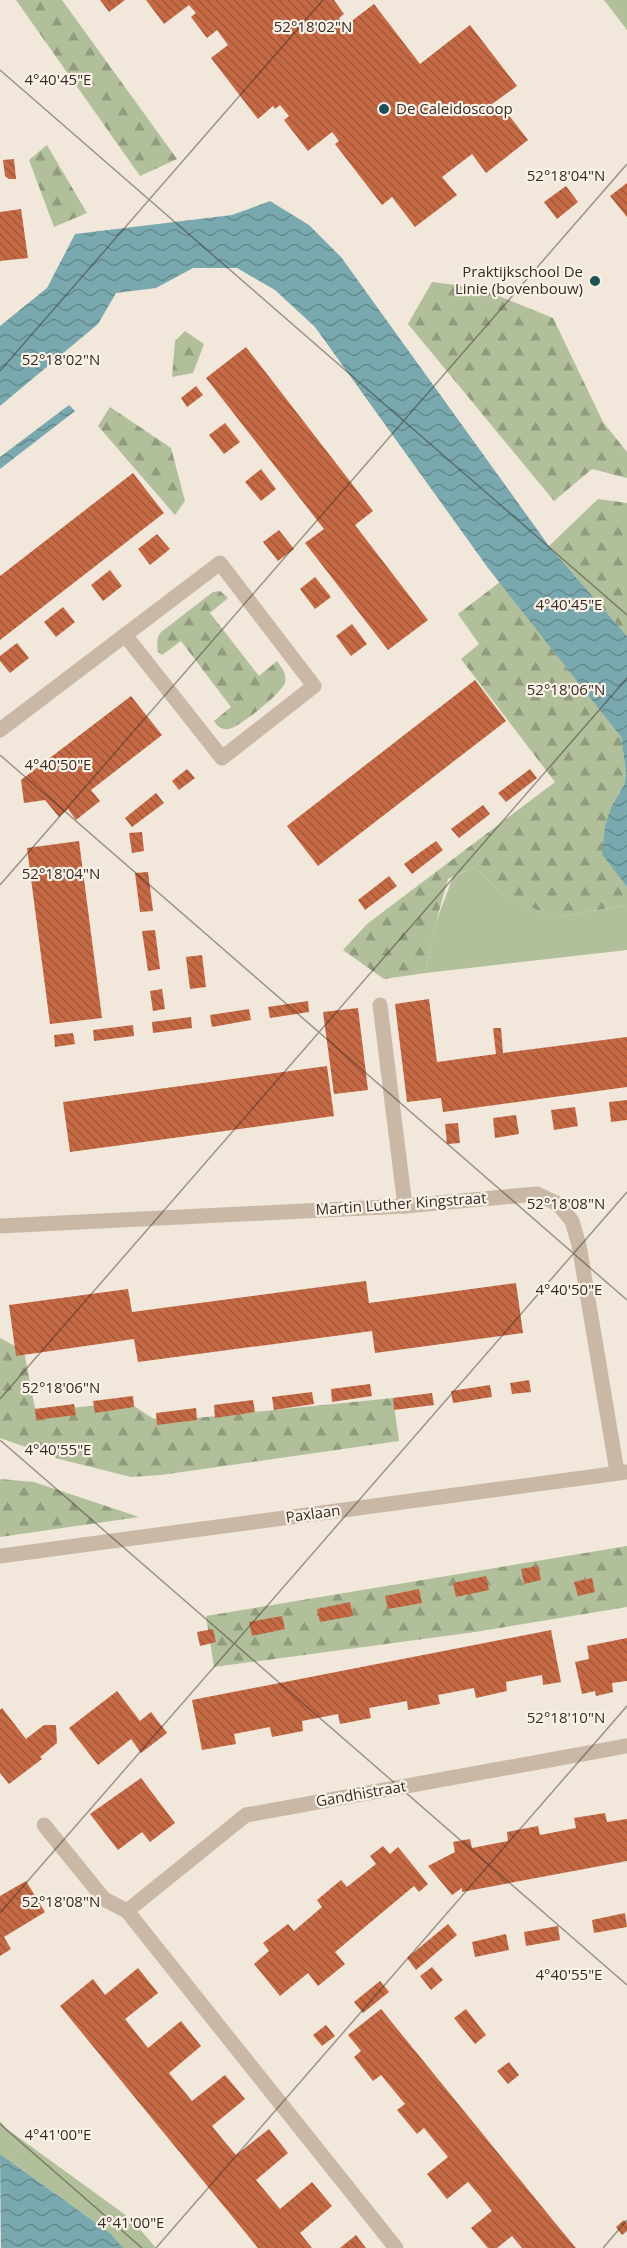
<svg xmlns="http://www.w3.org/2000/svg" width="627" height="2248" viewBox="0 0 627 2248" font-family="'Open Sans',sans-serif">
  <style>
    .green { fill: #b1c09a }
    .forest { fill: url(#forest-firs) }
    .water { fill: url(#water-waves) }
    .building { fill: url(#building-back-hatch) }
    .lines { fill: none; stroke-linecap: round; stroke-linejoin: round }
    .minor { stroke: #c9b8a6; stroke-width: 15 }
    .ticks { fill: none; stroke: #352c27; stroke-width: 1.5; stroke-opacity: 0.45 }
    .poi-dot { fill: #1d4f56; stroke: #f9f1e6; stroke-width: 2 }
    .labels { text-anchor: middle; stroke-width: 4.5; stroke-linejoin: round; paint-order: stroke }
    .poi-label { font-size: 15px; fill: #352c27; stroke: #f9f1e6; text-anchor: start }
    .street-label { font-size: 15px; fill: #352c27; stroke: #f9f1e6 }
    .ticks-label { font-size: 15px; text-anchor: middle; fill: #352c27; stroke: #f9f1e6; stroke-width: 4.5; stroke-linejoin: round; paint-order: stroke }
  </style>
  <defs>
    <pattern id="forest-firs" width="22" height="20" patternUnits="userSpaceOnUse" patternTransform="scale(1.5)"><rect width="22" height="20" fill="#b1c09a"/><path d="M5 1l3.5 6h-7zM16 11l3.5 6h-7z" fill="#919c7e"/></pattern>
    <pattern id="water-waves" width="16" height="10" patternUnits="userSpaceOnUse" patternTransform="scale(1.5)"><rect width="16" height="10" fill="#79a9ae"/><path d="M0 5q4-4 8 0t8 0" fill="none" stroke="#648a8e"/></pattern>
    <pattern id="building-back-hatch" width="6" height="6" patternUnits="userSpaceOnUse" patternTransform="scale(1.5)"><rect width="6" height="6" fill="#c56a44"/><path d="M-1 5l2 2M0 0l6 6M5-1l2 2" fill="none" stroke="#a15739"/></pattern>
  </defs>
  <rect width="100%" height="100%" fill="#f1e7da"/>
  <!-- green -->
  <g class="green">
    <polygon points="604,0 627,0 627,30"/>
    <polygon points="475,867 499,891 552,918 627,905 627,950 425,973 436,922 453,877"/>
    <polygon points="0,2121 7,2129 131,2219 156,2248 113,2248 110,2233 0,2154"/>
  </g>
  <!-- forest -->
  <g class="forest">
    <polygon points="16,0 62,0 177,159 140,176"/>
    <polygon points="47,145 87,213 54,227 29,160"/>
    <polygon points="432,282 479,288 553,318 603,422 627,452 627,478 592,469 554,501 408,324"/>
    <polygon points="185,331 204,344 193,373 172,377 175,341"/>
    <polygon points="110,407 171,448 185,501 175,515 98,426"/>
    <polygon points="598,499 627,503 627,636 549,546"/>
    <polygon points="500,582 621,737 626,773 624,785 612,805 619,875 627,887 627,905 552,918 499,891 475,867 448,879 436,922 425,973 384,979 343,950 367,924 555,782 461,659 479,644 458,614"/>
    <path d="M 220,591 L 228,598 L 210,613 L 259,676 L 277,661 C 282,668 287,674 285,682 C 283,693 239,727 229,729 C 221,730 217,726 214,721 L 231,707 L 181,641 L 162,655 L 158,652 C 157,644 156,638 161,632 L 213,592 Z"/>
    <polygon points="0,1338 24,1351 35,1408 42,1411 128,1402 152,1418 166,1421 393,1398 399,1441 161,1475 131,1477 59,1459 0,1438"/>
    <polygon points="0,1479 34,1482 139,1517 0,1537"/>
    <polygon points="627,1546 627,1607 475,1632 214,1667 206,1616"/>
  </g>
  <!-- water -->
  <g class="water">
    <polygon points="270,201 309,225 341,257 549,546 627,636 627,887 602,854 605,826 612,805 624,785 626,773 621,737 488,568 315,327 275,290 237,268 193,268 156,288 116,293 98,324 0,406 0,326 47,288 75,234 232,215"/>
    <polygon points="69,405 75,411 0,469 0,457"/>
    <polygon points="0,2154 110,2233 123,2248 1,2248"/>
  </g>
  <!-- building -->
  <g class="building">
    <polygon points="100,0 125,0 109,12"/>
    <polygon points="146,0 334,0 344,14 339,18 345,26 374,4 420,64 470,25 517,86 492,104 499,113 504,109 528,140 486,173 472,154 442,177 457,195 415,227 392,197 382,205 335,144 339,141 332,132 308,151 284,120 289,116 280,105 275,109 273,106 258,119 211,58 228,45 217,30 207,38 191,17 196,13 189,5 164,24"/>
    <polygon points="14,159 16,179 9,179 5,176 3,160"/>
    <polygon points="627,183 627,217 610,196"/>
    <polygon points="566,186 578,202 557,219 544,202"/>
    <polygon points="21,209 28,258 0,261 0,212"/>
    <polygon points="246,347 373,511 355,525 428,620 388,650 305,543 324,529 206,378"/>
    <polygon points="196,386 203,395 187,407 181,398"/>
    <polygon points="225,423 240,442 224,454 209,435"/>
    <polygon points="261,469 276,489 261,501 245,482"/>
    <polygon points="133,473 164,513 0,640 0,576"/>
    <polygon points="279,530 294,549 278,561 263,542"/>
    <polygon points="157,534 170,549 150,565 138,549"/>
    <polygon points="110,570 122,586 103,601 91,585"/>
    <polygon points="315,577 331,597 315,609 300,589"/>
    <polygon points="63,607 75,622 56,637 44,622"/>
    <polygon points="352,624 367,644 351,656 336,636"/>
    <polygon points="17,643 29,658 10,673 0,661 0,656"/>
    <polygon points="475,680 506,721 318,866 287,826"/>
    <polygon points="131,696 162,735 91,790 100,801 76,820 68,809 59,817 45,800 24,803 21,780"/>
    <polygon points="187,769 195,778 179,790 172,781"/>
    <polygon points="530,769 537,778 506,802 498,793"/>
    <polygon points="156,793 164,803 132,827 125,818"/>
    <polygon points="483,805 490,814 459,838 451,829"/>
    <polygon points="142,832 144,851 132,853 129,833"/>
    <polygon points="79,841 102,1018 50,1024 27,848"/>
    <polygon points="436,841 443,850 412,874 404,864"/>
    <polygon points="148,872 153,911 140,912 135,873"/>
    <polygon points="389,876 397,886 365,910 358,900"/>
    <polygon points="155,930 160,969 148,971 142,931"/>
    <polygon points="202,955 206,987 190,989 186,957"/>
    <polygon points="162,989 165,1009 153,1011 150,991"/>
    <polygon points="429,999 437,1062 496,1054 493,1028 501,1028 503,1053 627,1037 627,1087 443,1112 441,1098 407,1102 395,1004"/>
    <polygon points="308,1001 309,1012 270,1018 268,1007"/>
    <polygon points="358,1008 368,1090 334,1094 323,1012"/>
    <polygon points="249,1009 251,1020 212,1027 210,1015"/>
    <polygon points="191,1017 192,1028 153,1033 152,1022"/>
    <polygon points="133,1025 134,1036 94,1041 93,1030"/>
    <polygon points="73,1033 75,1044 55,1047 54,1035"/>
    <polygon points="327,1066 334,1116 70,1152 63,1102"/>
    <polygon points="627,1100 627,1120 611,1122 609,1102"/>
    <polygon points="575,1107 578,1126 554,1130 551,1110"/>
    <polygon points="516,1115 519,1134 495,1138 493,1118"/>
    <polygon points="458,1123 460,1143 447,1144 445,1124"/>
    <polygon points="366,1281 369,1303 516,1283 523,1333 375,1353 372,1331 138,1362 134,1339 16,1356 9,1305 128,1289 132,1312"/>
    <polygon points="529,1380 531,1392 512,1394 510,1383"/>
    <polygon points="370,1384 372,1396 332,1402 331,1389"/>
    <polygon points="490,1385 492,1397 453,1403 451,1391"/>
    <polygon points="312,1392 314,1404 274,1410 272,1397"/>
    <polygon points="432,1393 434,1405 394,1410 393,1398"/>
    <polygon points="133,1396 134,1407 95,1413 93,1401"/>
    <polygon points="253,1400 255,1412 215,1418 214,1405"/>
    <polygon points="74,1404 76,1415 36,1420 35,1409"/>
    <polygon points="196,1408 197,1420 157,1425 156,1413"/>
    <polygon points="538,1566 541,1580 524,1584 521,1569"/>
    <polygon points="486,1576 489,1590 456,1597 453,1583"/>
    <polygon points="592,1578 595,1592 578,1596 574,1582"/>
    <polygon points="419,1589 422,1603 388,1609 385,1596"/>
    <polygon points="350,1602 353,1616 320,1622 317,1609"/>
    <polygon points="282,1616 285,1629 252,1636 249,1622"/>
    <polygon points="213,1629 216,1642 200,1646 197,1632"/>
    <polygon points="551,1630 561,1682 543,1685 542,1675 506,1682 507,1691 476,1698 474,1688 438,1695 440,1704 408,1710 407,1701 369,1708 371,1718 340,1724 338,1714 302,1721 303,1731 272,1737 270,1727 234,1734 236,1744 202,1750 192,1700"/>
    <polygon points="627,1638 627,1681 612,1683 613,1692 596,1696 595,1691 582,1694 575,1662 589,1659 587,1646"/>
    <polygon points="117,1691 140,1721 151,1712 167,1733 141,1753 131,1739 98,1765 69,1728"/>
    <polygon points="2,1708 26,1739 44,1725 56,1725 57,1743 40,1757 42,1759 9,1784 0,1773 0,1710"/>
    <polygon points="141,1778 175,1823 150,1842 142,1832 118,1850 90,1814"/>
    <polygon points="605,1813 607,1822 627,1819 627,1861 462,1892 462,1888 452,1895 428,1866 455,1852 453,1842 470,1839 472,1848 508,1841 507,1832 538,1826 540,1835 576,1828 574,1818"/>
    <polygon points="383,1846 390,1854 398,1847 428,1884 419,1892 414,1886 335,1952 345,1964 318,1986 308,1973 280,1996 254,1964 269,1951 263,1943 288,1924 294,1931 322,1907 317,1900 341,1880 347,1887 376,1864 370,1856"/>
    <polygon points="26,1881 45,1912 4,1937 11,1949 0,1956 0,1896"/>
    <polygon points="625,1913 627,1927 594,1933 592,1920"/>
    <polygon points="448,1924 457,1935 416,1970 407,1958"/>
    <polygon points="558,1926 560,1940 526,1946 524,1932"/>
    <polygon points="506,1934 509,1950 475,1957 472,1942"/>
    <polygon points="432,1967 443,1980 431,1990 420,1976"/>
    <polygon points="138,1968 158,1993 125,2019 148,2048 181,2021 201,2046 169,2073 192,2101 225,2075 245,2099 212,2126 224,2141 236,2155 269,2129 288,2153 256,2180 280,2209 312,2182 332,2206 300,2233 312,2248 258,2248 60,2006 93,1979 105,1995"/>
    <polygon points="380,1981 389,1992 363,2013 354,2002"/>
    <polygon points="381,2009 556,2224 576,2248 522,2248 512,2236 497,2248 488,2248 471,2228 492,2211 480,2196 468,2182 447,2199 427,2174 448,2157 424,2128 417,2134 397,2110 405,2104 381,2075 373,2081 354,2057 361,2051 348,2035"/>
    <polygon points="466,2009 486,2035 475,2044 454,2018"/>
    <polygon points="326,2025 335,2036 322,2046 313,2035"/>
    <polygon points="509,2062 519,2075 508,2084 497,2071"/>
    <polygon points="624,2220 627,2223 627,2231 622,2235 616,2227"/>
    <polygon points="356,2235 366,2248 340,2248"/>
  </g>
  <g class="lines">
    <!-- minor -->
    <g class="minor">
      <polyline points="0,730 220,563 314,686 222,758 125,635"/>
      <polyline points="380,1005 405,1206"/>
      <polyline points="0,1226 405,1206 537,1194 558,1204 572,1221 579,1245 617,1472"/>
      <polyline points="0,1556 627,1472"/>
      <polyline points="44,1825 104,1899 127,1911"/>
      <polyline points="396,2248 127,1911 246,1815 627,1746"/>
    </g>
  </g>
  <!-- ticks -->
  <path class="ticks" d="M 0,70 L 627,615M 0,371 L 323,0M 0,755 L 627,1300M 0,885 L 627,164M 0,1399 L 627,678M 0,1440 L 627,1985M 0,1913 L 627,1192M 0,2124 L 142,2248M 156,2248 L 627,1706M 603,2248 L 627,2220"/>
  <!-- markers -->
  <g class="poi-dot">
    <circle cx="384" cy="109" r="6"/>
    <circle cx="595" cy="281" r="6"/>
  </g>
  <g class="labels">
    <!-- poi labels -->
    <g class="poi-label">
      <text x="396" y="114">De Caleidoscoop</text>
      <text x="583" y="277" text-anchor="end">Praktijkschool De<tspan x="583" dy="17">Linie (bovenbouw)</tspan></text>
    </g>
    <!-- street labels -->
    <g class="street-label">
      <text transform="translate(401 1204) rotate(-4)" y="5">Martin Luther Kingstraat</text>
      <text transform="translate(313 1514) rotate(-8)" y="5">Paxlaan</text>
      <text transform="translate(361 1794) rotate(-10)" y="5">Gandhistraat</text>
    </g>
  </g>
  <g class="ticks-label">
    <text x="313" y="32">52°18'02"N</text>
    <text x="58" y="85">4°40'45"E</text>
    <text x="566" y="181">52°18'04"N</text>
    <text x="61" y="365">52°18'02"N</text>
    <text x="569" y="610">4°40'45"E</text>
    <text x="566" y="695">52°18'06"N</text>
    <text x="58" y="770">4°40'50"E</text>
    <text x="61" y="879">52°18'04"N</text>
    <text x="566" y="1209">52°18'08"N</text>
    <text x="569" y="1295">4°40'50"E</text>
    <text x="61" y="1393">52°18'06"N</text>
    <text x="58" y="1455">4°40'55"E</text>
    <text x="566" y="1723">52°18'10"N</text>
    <text x="61" y="1907">52°18'08"N</text>
    <text x="569" y="1980">4°40'55"E</text>
    <text x="58" y="2140">4°41'00"E</text>
    <text x="131" y="2228">4°41'00"E</text>
  </g>
</svg>
